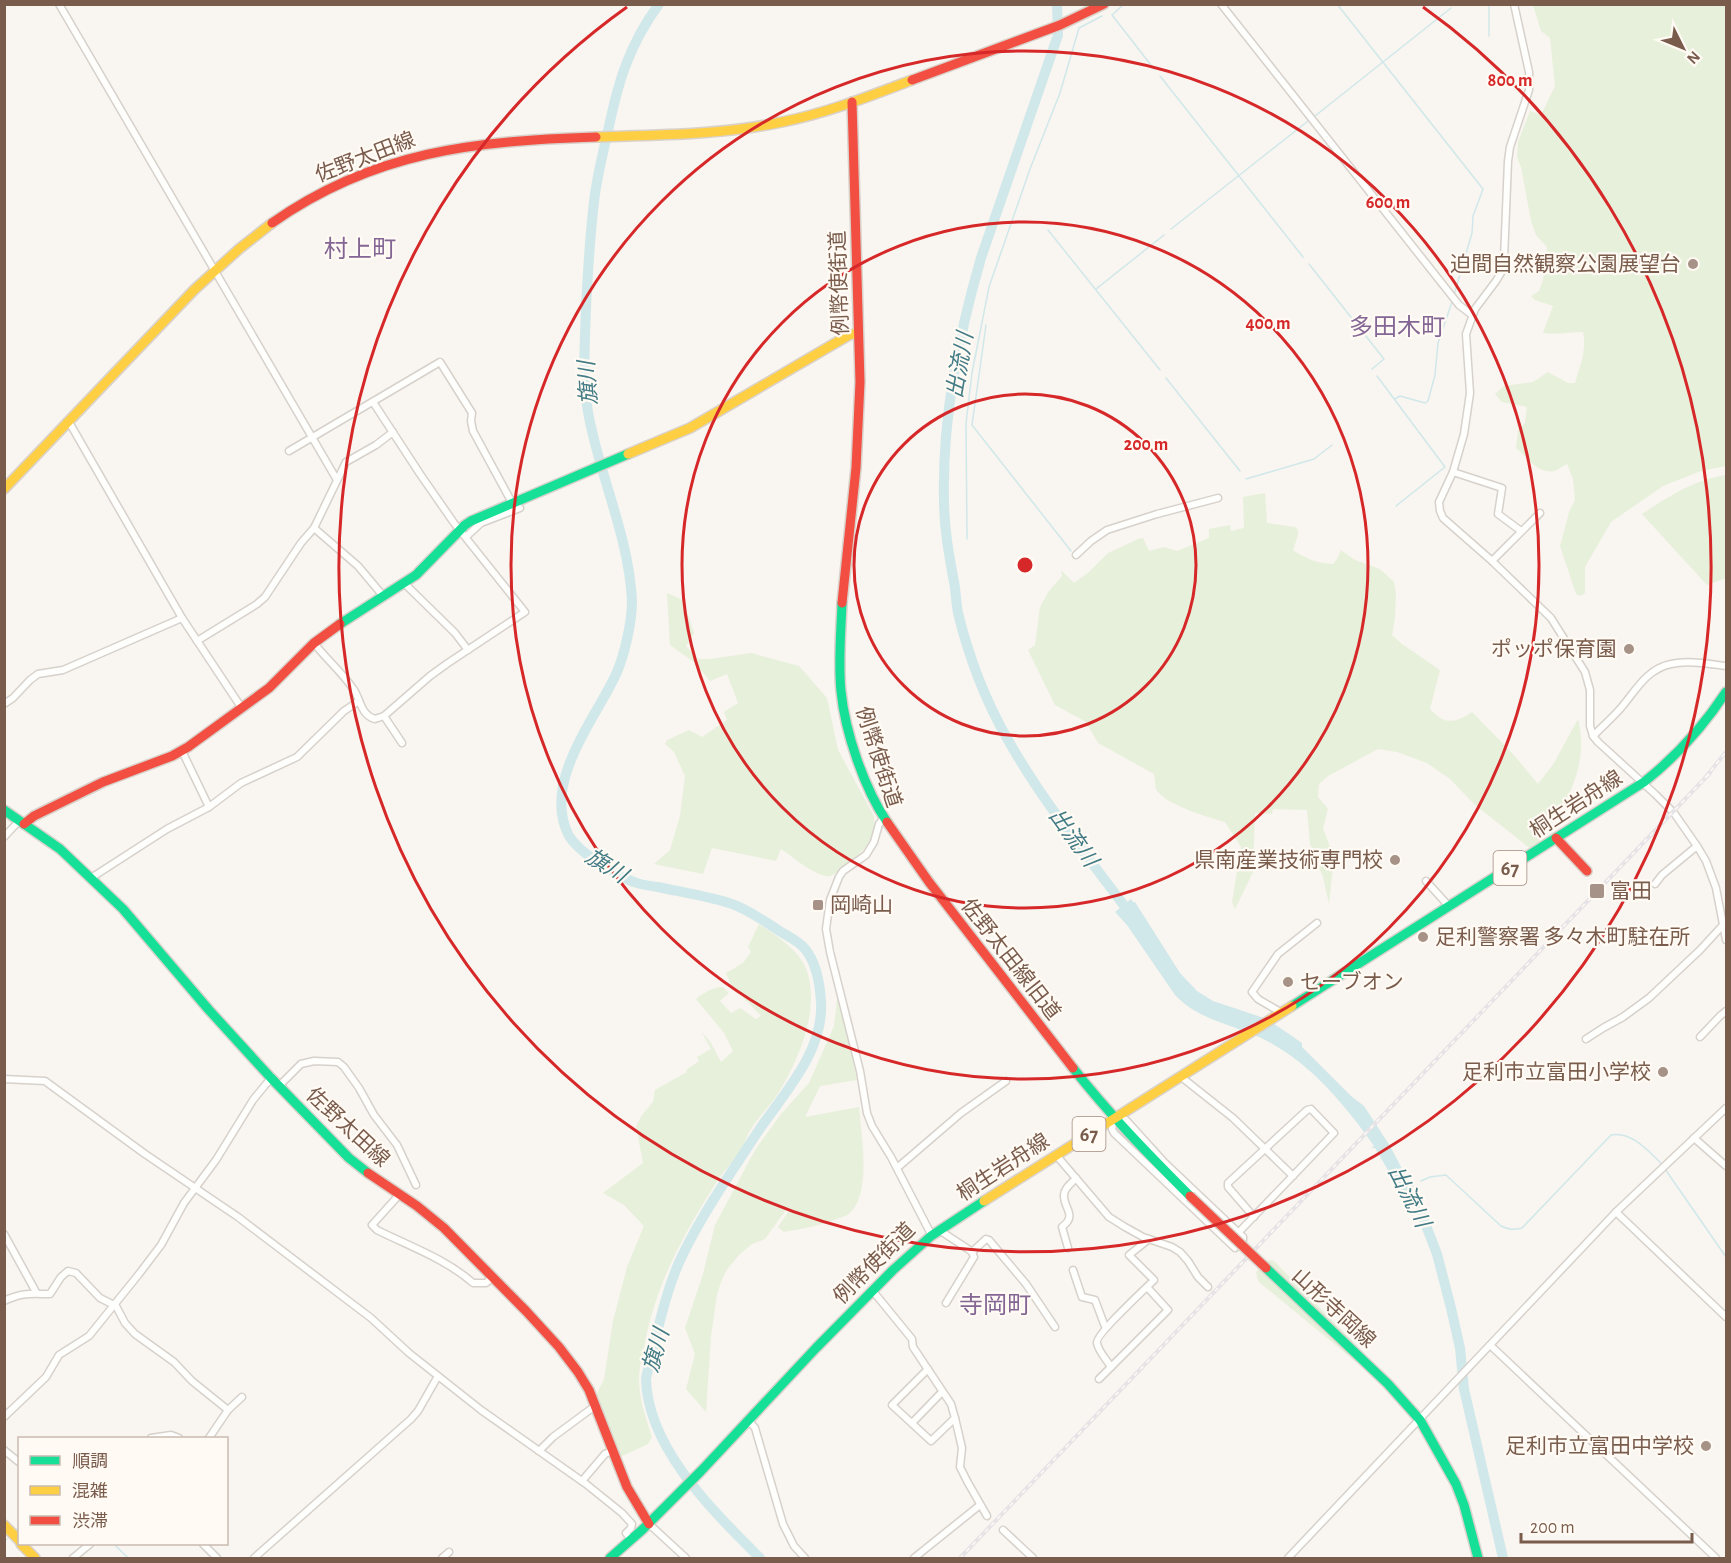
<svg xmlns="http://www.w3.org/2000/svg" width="1731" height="1563" viewBox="0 0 1731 1563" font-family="'Alegreya Sans','Noto Sans JP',sans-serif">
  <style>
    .green { fill: #e7f0db }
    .water { fill: #d0e8ea }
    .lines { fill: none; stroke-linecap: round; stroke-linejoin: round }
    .stream { stroke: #d0e8ea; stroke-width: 1.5 }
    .river { stroke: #d0e8ea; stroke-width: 10 }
    .street-casing { stroke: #d7d1cb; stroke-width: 9 }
    .fast-casing { stroke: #d9d2cb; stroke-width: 12 }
    .slow-casing { stroke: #d9d2cb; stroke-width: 12 }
    .jam-casing { stroke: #d9d2cb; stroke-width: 12 }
    .street { stroke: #fefefd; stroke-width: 6 }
    .fast { stroke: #16e098; stroke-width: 9 }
    .slow { stroke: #ffcf43; stroke-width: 9 }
    .jam { stroke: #f24e42; stroke-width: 9 }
    .rail-casing { stroke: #e6e3e7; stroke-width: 4 }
    .rail { stroke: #fffaf3; stroke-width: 1.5; stroke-dasharray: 4.5; stroke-linecap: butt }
    .jam-bridge-casing { stroke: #d9d2cb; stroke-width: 12; stroke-linecap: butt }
    .jam-bridge { stroke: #f24e42; stroke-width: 9 }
    .ring { fill: none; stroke: #d62828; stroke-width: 3 }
    .poi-dot { fill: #a69286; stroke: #fffaf3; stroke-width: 2 }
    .labels { text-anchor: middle; stroke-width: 4.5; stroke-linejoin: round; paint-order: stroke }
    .shield { fill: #fffaf3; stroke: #a28b7f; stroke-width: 1.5 }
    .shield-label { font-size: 20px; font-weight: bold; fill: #7a5c4d }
    .street-label { font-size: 21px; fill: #7a5c4d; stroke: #fffaf3 }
    .poi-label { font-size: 21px; fill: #7a5c4d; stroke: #fffaf3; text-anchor: end }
    .water-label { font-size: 22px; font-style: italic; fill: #437c86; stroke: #fffaf3 }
    .quarter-label { font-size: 24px; fill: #846695; stroke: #fffaf3 }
    .centre { fill: #d62828; stroke: #fffaf3; stroke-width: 3 }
    .ring-label { font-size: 18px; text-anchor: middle; font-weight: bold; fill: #d62828; stroke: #fffaf3; stroke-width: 4.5; stroke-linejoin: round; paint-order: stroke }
  </style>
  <rect width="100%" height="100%" fill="#f9f5f0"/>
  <!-- green -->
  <g class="green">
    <path d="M 1533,5 L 1726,5 L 1726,466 L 1701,471 L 1663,486 L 1611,522 L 1585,567 L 1585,593 L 1580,596 L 1576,594 L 1560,546 L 1569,512 L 1575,500 L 1573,479 L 1567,464 C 1563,466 1558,470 1554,471 C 1536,474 1528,457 1516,448 L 1518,431 L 1525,423 L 1527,407 L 1502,402 L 1495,394 L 1504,386 L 1533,382 L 1548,372 L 1568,383 L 1575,383 C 1580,366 1587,349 1583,332 C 1569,332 1557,335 1543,333 L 1553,306 L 1535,300 L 1531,296 L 1539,291 L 1543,280 L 1547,247 L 1536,235 L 1531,221 L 1521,167 L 1517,157 L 1518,142 L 1530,111 L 1541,115 L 1555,86 L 1550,38 L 1541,31 Z"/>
    <path d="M 1726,475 L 1726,578 L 1707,585 L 1642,514 C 1667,497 1696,479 1726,475 Z"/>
    <path d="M 1265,493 L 1267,523 L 1295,527 L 1298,530 L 1298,535 L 1293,550 C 1306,559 1316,563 1333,564 L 1337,559 L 1341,550 L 1355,560 L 1380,569 L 1394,582 L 1396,592 L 1395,618 L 1392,635 L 1402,644 L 1440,670 L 1430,709 C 1433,712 1438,717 1442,719 C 1452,724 1464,718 1472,712 L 1513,754 L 1538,784 L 1554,763 L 1578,719 C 1591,767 1562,815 1532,850 L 1474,804 L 1450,779 L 1427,763 L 1397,752 L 1378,749 L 1328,776 L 1319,784 L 1318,797 L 1328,809 L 1323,828 L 1334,858 L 1329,904 L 1323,877 L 1310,844 L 1307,810 L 1273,809 L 1272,814 L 1255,813 L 1253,872 L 1235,909 L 1232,902 L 1241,847 L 1225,822 C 1210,818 1163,804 1156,789 C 1155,785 1155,778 1154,774 L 1098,743 L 1086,722 L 1055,705 L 1028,650 L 1035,645 L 1040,607 L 1049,591 L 1062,576 L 1061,570 L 1074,583 L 1089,572 L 1108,553 L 1138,539 L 1143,538 L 1149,551 L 1164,547 L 1177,551 L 1209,538 L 1209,529 L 1230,525 L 1231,531 L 1244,528 L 1243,497 Z"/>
    <path d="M 667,593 L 683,600 L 694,633 L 686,646 L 698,659 L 710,659 L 751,653 L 799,666 L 827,698 L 838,750 L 874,816 C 876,844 862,852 842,868 C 836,873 833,877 825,876 C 809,872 795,858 781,849 L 776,861 L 712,848 L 703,874 L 654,864 L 670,850 L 680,816 L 685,776 L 674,752 L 665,744 L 667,740 L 689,730 L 702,737 L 727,720 L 724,712 L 738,703 L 727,674 L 710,681 L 695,663 L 670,645 Z"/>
    <path d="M 759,924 C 775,935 800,950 807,971 C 820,1010 799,1059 779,1092 C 771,1105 759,1116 751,1129 C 747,1135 745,1143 741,1149 C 733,1162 722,1173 714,1186 C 682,1237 654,1288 644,1348 C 642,1358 639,1369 639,1379 C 639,1399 646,1419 652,1437 L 648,1444 L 622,1456 L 618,1454 L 596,1396 L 604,1379 L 613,1321 L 627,1267 L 644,1226 L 624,1205 L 603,1193 L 643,1163 L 636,1126 L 642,1115 L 653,1102 L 655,1090 L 687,1072 L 686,1070 L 699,1061 L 697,1057 L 711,1049 L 701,1031 L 711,1043 L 721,1062 L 733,1051 L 724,1033 L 696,999 C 704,992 714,987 723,987 L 729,993 L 720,1001 L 731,1013 L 740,1008 L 756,1019 L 761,1016 L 731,985 L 726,973 L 743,963 L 751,952 L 748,947 Z"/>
    <path d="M 838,991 L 857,1080 L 820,1086 L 805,1117 L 859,1107 C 861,1134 873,1197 847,1215 C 844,1217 838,1218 834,1220 C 817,1226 801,1229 784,1232 L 778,1227 L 790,1209 L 788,1207 L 765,1239 L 752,1244 L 739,1255 L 726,1271 L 721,1282 L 717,1295 L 711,1336 L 706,1412 L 686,1389 L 695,1354 L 685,1328 L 703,1274 L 715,1225 L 755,1150 L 781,1114 L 809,1083 L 834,1026 Z"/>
    <polygon points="1269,1260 1274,1261 1365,1354 1369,1362 1268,1264 1261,1271 1361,1366 1259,1282 1257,1277 1256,1272"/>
  </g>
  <!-- water -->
  <path class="water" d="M 1131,899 L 1133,902 L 1135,902 L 1180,973 L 1197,991 L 1213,1001 L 1267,1019 L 1302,1043 L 1302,1047 L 1351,1096 L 1364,1106 L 1390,1146 L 1410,1184 L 1413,1183 L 1414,1186 L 1411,1188 L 1428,1227 L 1425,1227 L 1415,1206 L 1395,1182 L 1375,1148 L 1371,1148 L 1374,1146 C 1345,1105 1313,1066 1269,1042 C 1238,1025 1200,1022 1175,995 L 1127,925 L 1115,912 Z"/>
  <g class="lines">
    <!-- stream -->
    <g class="stream">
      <polyline points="1124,4 1112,15 1154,69"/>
      <polyline points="1337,4 1483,189 1473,216 1472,233 1454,295"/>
      <polyline points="1489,4 1489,36"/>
      <polyline points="1160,76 1303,257"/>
      <polyline points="1315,116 1451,8"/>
      <polyline points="1171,229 1308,121"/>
      <polyline points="1048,230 1160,370"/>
      <polyline points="1309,264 1384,359 1372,369"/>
      <polyline points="1096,289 1164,235"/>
      <polyline points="986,325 972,425 1071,551"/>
      <polyline points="1377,376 1445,467 1396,506"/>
      <polyline points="1166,378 1240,471"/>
      <polyline points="1395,399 1400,396 1425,403 1428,401 1435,375 1438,343 1453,299"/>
      <polyline points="1246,479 1314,459 1332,445"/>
      <polyline points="967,539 966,423 972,373 989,287 1030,169 1060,93 1079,28 1102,16"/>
      <polyline points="1665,1169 1726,1257"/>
      <path d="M 1421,1181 L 1430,1177 L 1446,1175 L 1501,1226 C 1509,1230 1514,1230 1522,1228 L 1611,1135 C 1632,1131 1648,1151 1663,1165"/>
      <polyline points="17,1529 20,1527"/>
      <polyline points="4,1541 7,1539"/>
      <polyline points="114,1544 128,1558"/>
    </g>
    <!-- river -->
    <g class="river">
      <path d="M 659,4 C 629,45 618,82 608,131 C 603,152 598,173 595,194 C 590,231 588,269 586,307 C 585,342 582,378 588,412 C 599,475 629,536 632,601 C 632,621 625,653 617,672 C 596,719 541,782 569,836 C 575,845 583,852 592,858 C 605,866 620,877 634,882 C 641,885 650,886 658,887 C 681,892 706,896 729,903 C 746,908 764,921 778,930 C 787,936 799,941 805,949 C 816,962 820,985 821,1002 C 824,1051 785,1092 759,1130 C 732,1171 704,1211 683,1254 C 665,1290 656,1339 646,1378 C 647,1448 714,1512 760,1558"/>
      <path d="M 1057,4 L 1058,35 L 981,258 C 958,337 942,418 944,500 C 944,528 949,555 954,582 C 956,592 956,603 958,613 C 969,658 985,700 1008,740 C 1043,802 1089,858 1131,915"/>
      <polyline points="1422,1215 1437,1254 1451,1308 1460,1348 1464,1389 1503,1558"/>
    </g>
    <defs>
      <g id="street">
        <polyline points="59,4 337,480"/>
        <polyline points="1221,4 1459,305 1472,315"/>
        <polyline points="1514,4 1529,72 1529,90 1510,147 1508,161 1504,259 1502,271 1496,281 1475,309 1466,334 1470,393 1464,434 1453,472 1439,502 1440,511 1443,518 1492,561 1551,618 1585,672 1590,690 1590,726 1593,736 1598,742 1655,794 1674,813 1697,846 1706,861 1716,888 1726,940"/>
        <polyline points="69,422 182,618 241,707"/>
        <polyline points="289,451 440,362 472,413 471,421 473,431 510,499"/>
        <polyline points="1453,472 1502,488 1498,514 1521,531"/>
        <polyline points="314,528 358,566 384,597"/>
        <polyline points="467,536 481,523 520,508"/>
        <polyline points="1076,555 1091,541 1107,530 1157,514 1218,498"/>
        <polyline points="1492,561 1540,513"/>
        <polyline points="405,584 455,633 468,650"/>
        <polyline points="197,641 257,604 265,597 301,543 314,528 346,462 376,445 393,432"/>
        <path d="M 314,643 C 326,659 343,673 354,690 C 361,701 361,715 375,719 L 384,716 L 430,676 L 448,663 L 525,612 L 454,523 L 420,474 L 373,402"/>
        <polyline points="4,704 13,698 30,680 38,674 63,670 182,618"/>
        <polyline points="384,716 402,743"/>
        <path d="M 1593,736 C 1602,727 1611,719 1620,709 C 1635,692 1646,669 1671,664 C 1688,660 1709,664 1726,666"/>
        <polyline points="182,751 209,807"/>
        <polyline points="884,818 879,824 874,842 866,855 843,871 839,877 830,900 826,929 830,952 860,1071 867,1113 872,1126 891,1157 932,1236"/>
        <polyline points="4,837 19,821"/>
        <polyline points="91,878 167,829 209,807 241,783 297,757 344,711 359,701"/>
        <polyline points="1426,881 1446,903 1447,907"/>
        <polyline points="1655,884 1662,875 1697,846"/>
        <polyline points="1282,1013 1258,999 1252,992 1278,954 1317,923"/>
        <polyline points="1700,1037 1720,1016 1726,1011"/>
        <polyline points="1586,1039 1603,1028 1623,1017 1649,998 1700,950 1723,925"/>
        <polyline points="1180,1076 1233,1118 1293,1176"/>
        <polyline points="4,1079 45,1081 145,1154 238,1217 371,1318 409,1353 481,1410 586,1484 622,1513 632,1524 631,1528 626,1533 631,1540"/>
        <polyline points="279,1086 301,1064 314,1061 338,1062 344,1067 359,1088 374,1115 397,1145 416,1185"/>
        <polygon points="1114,1118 1126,1120 1165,1163 1243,1237 1243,1240 1235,1248 1114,1133 1112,1129"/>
        <polyline points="1694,1138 1726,1166"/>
        <polyline points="1056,1155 1109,1217 1125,1227 1143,1237 1172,1247 1180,1252 1188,1261 1198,1277 1208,1287"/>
        <polyline points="897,1168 961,1113 1006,1081"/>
        <path d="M 399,1195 L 372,1225 L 377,1230 C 409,1246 446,1259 473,1283 L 486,1283 L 493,1277"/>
        <polyline points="1616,1212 1726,1317"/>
        <polyline points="939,1230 968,1249 972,1252 974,1257 946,1303"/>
        <path d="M 1238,1233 C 1270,1200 1302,1166 1334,1133 L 1311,1109 L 1307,1110 L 1228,1183 L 1228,1187 L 1254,1217"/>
        <polyline points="4,1234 36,1292"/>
        <path d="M 1068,1248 L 1062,1227 C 1078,1215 1063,1208 1064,1195 C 1064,1188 1072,1183 1076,1178"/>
        <polyline points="972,1252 986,1239 989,1240 1026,1284 1055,1327"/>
        <polyline points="1073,1270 1082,1297 1095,1300 1104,1324 1106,1328"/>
        <path d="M 1147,1287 L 1168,1310 L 1111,1367 C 1107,1360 1098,1351 1097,1343 C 1095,1335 1146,1288 1154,1280 L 1129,1255 L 1149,1239"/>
        <polyline points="872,1290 912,1339 913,1347 951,1404 955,1418 962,1448 960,1467 967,1481 987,1516"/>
        <path d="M 4,1301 C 23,1292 31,1294 50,1294 L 61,1277 L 68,1271 L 76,1273 L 100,1298 L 116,1306 L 125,1323 L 135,1334 L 174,1362 L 192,1381 L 228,1410"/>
        <polyline points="1490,1345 1716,1558"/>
        <polyline points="928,1369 892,1405 931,1441 955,1418"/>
        <polyline points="1099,1379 1111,1367"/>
        <polyline points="4,1417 46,1377 59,1355 89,1336 139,1274 161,1245 184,1203 216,1160 253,1100 271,1078"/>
        <polyline points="749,1421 755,1428 783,1524 794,1546 805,1558"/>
        <polyline points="912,1423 942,1392"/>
        <polyline points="151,1438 171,1435 179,1438"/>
        <polyline points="209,1438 228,1410 242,1397"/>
        <polyline points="4,1450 20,1463"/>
        <polyline points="539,1451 553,1437 595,1406"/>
        <polyline points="582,1481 605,1454 612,1451"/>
        <polyline points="649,1524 686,1558"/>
        <polyline points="1003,1530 1033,1558"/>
        <polyline points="203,1544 217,1558"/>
        <polyline points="73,1558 90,1544"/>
        <polyline points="254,1558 411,1419 418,1411 438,1376"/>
        <polyline points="442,1558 449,1552"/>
        <polyline points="914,1558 980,1505"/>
        <polyline points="1288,1558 1616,1212 1726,1108"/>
      </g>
      <g id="fast">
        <path d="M 842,603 C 841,632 838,663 841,691 C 845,732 864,788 887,822"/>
        <polyline points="340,624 416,575 465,525 471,521 628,454"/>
        <polyline points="4,810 60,849 123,909 209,1010 271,1078 349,1158 368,1173"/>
        <path d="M 1292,1006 L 1644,782 C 1677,756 1703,727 1726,692"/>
        <path d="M 1073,1068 C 1109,1114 1149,1155 1190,1196"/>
        <polyline points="1266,1268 1388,1384 1420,1420 1456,1484 1464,1505 1478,1558"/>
        <polyline points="610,1558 642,1530 701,1471 816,1348 893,1270 931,1236 984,1201"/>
      </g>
      <g id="slow">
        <path d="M 596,137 C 658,135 721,135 782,122 C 827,113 870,96 912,80"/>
        <polyline points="628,454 690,428 849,335 858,333"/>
        <polyline points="4,489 194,290 239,249 272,223"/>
        <polyline points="984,1201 1292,1006"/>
        <polyline points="4,1525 20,1541"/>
        <polyline points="21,1544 35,1558"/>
      </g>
      <g id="jam">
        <polyline points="912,80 1060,25 1104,4"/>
        <path d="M 272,223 C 374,151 475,141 596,137"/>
        <polyline points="842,603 856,468 860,382 852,102"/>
        <polyline points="887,822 929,882 1073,1068"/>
        <polyline points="24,824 34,816 103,782 172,756 188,747 269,688 314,643 340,624"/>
        <polyline points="1556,838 1587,871"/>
        <polyline points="368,1173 417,1206 444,1228 526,1311 559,1347 578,1372 589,1390 627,1487 649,1524"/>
      </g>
    </defs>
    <!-- street casing -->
    <use href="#street" class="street-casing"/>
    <!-- fast casing -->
    <use href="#fast" class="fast-casing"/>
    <!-- slow casing -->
    <use href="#slow" class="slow-casing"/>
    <!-- jam casing -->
    <use href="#jam" class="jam-casing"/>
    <!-- street -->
    <use href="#street" class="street"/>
    <!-- fast -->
    <use href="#fast" class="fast"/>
    <!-- slow -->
    <use href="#slow" class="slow"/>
    <!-- jam -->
    <use href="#jam" class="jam"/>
    <defs>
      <g id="rail">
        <polyline points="1705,778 1726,752"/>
        <polyline points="960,1558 1710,773"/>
      </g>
    </defs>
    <!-- rail casing -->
    <use href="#rail" class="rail-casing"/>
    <!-- rail -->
    <use href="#rail" class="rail"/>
    <defs>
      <polyline id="jam-bridge" points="1190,1196 1266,1268"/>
    </defs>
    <!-- jam-bridge casing -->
    <use href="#jam-bridge" class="jam-bridge-casing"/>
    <!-- jam-bridge -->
    <use href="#jam-bridge" class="jam-bridge"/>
  </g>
  <!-- distance rings -->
  <g class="ring">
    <circle cx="1025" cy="565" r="171"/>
    <circle cx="1025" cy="565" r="343"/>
    <circle cx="1025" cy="565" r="514"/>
    <path d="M1423 7A686 686 0 1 1 627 7"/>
  </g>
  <!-- markers -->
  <g class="poi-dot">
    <circle cx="1693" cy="264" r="6"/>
    <circle cx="1629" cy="649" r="6"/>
    <circle cx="1395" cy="860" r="6"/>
    <rect x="1589" y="883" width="16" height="16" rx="3"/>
    <rect x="812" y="899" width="12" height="12" rx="3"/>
    <circle cx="1423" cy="937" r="6"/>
    <circle cx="1288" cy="982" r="6"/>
    <circle cx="1663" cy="1072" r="6"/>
    <circle cx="1706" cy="1446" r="6"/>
  </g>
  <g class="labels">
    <!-- shield labels -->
    <g class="shield">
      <rect x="1493.5" y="851" width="33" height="34" rx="4.5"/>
      <rect x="1072.5" y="1117" width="33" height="34" rx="4.5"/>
    </g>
    <g class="shield-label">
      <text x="1510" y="875">67</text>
      <text x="1089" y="1141">67</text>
    </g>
    <!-- street labels -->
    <g class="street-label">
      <text transform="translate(365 157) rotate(-21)" y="7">佐野太田線</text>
      <text transform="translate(839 283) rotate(-92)" y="7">例幣使街道</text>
      <text transform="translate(879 757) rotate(72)" y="7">例幣使街道</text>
      <text transform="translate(1576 804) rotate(-33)" y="7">桐生岩舟線</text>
      <text transform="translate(1011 959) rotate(52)" y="7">佐野太田線旧道</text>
      <text transform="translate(348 1127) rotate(43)" y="7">佐野太田線</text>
      <text transform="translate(1003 1167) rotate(-33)" y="7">桐生岩舟線</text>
      <text transform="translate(874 1263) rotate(-45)" y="7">例幣使街道</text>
      <text transform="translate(1334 1308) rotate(43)" y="7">山形寺岡線</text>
    </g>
    <!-- poi labels -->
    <g class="poi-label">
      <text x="1681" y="271">迫間自然観察公園展望台</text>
      <text x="1617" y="656">ポッポ保育園</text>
      <text x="1383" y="867">県南産業技術専門校</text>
      <text x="1610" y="898" text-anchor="start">富田</text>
      <text x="830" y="912" text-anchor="start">岡崎山</text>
      <text x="1435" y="944" text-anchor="start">足利警察署 多々木町駐在所</text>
      <text x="1300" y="989" text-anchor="start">セーブオン</text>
      <text x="1651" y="1079">足利市立富田小学校</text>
      <text x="1694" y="1453">足利市立富田中学校</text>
    </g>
    <!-- water labels -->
    <g class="water-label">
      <text transform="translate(959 365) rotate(-80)" y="8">出流川</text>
      <text transform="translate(587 383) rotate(-94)" y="8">旗川</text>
      <text transform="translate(1074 837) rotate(54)" y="8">出流川</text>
      <text transform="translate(607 865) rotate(32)" y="8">旗川</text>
      <text transform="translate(1410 1196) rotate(63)" y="8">出流川</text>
      <text transform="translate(655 1350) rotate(-74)" y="8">旗川</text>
    </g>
    <!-- quarter labels -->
    <g class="quarter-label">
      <text x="360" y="257">村上町</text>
      <text x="1397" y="335">多田木町</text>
      <text x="995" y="1313">寺岡町</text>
    </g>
  </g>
  <circle cx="1025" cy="565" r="9" class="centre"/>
  <g class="ring-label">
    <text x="1510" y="86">800 m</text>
    <text x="1388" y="208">600 m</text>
    <text x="1268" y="329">400 m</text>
    <text x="1146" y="450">200 m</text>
  </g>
  <!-- border -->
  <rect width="1731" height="1563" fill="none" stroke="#7a5c4d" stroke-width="12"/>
  <!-- legend -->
  <rect x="18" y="1437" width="210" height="108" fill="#fffaf3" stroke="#cabbb1" stroke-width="1.5"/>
  <rect x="30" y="1456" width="30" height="9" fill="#16e098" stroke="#cabbb1" stroke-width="1.5"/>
  <text x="72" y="1467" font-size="18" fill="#7a5c4d">順調</text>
  <rect x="30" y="1486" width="30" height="9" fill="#ffcf43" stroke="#cabbb1" stroke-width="1.5"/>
  <text x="72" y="1497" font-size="18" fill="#7a5c4d">混雑</text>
  <rect x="30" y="1516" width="30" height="9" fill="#f24e42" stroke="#cabbb1" stroke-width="1.5"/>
  <text x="72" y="1527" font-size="18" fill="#7a5c4d">渋滞</text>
  <!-- north arrow -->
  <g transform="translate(1683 48) rotate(133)" stroke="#fffaf3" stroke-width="4.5" paint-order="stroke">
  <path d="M0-4.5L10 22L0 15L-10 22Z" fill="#7a5c4d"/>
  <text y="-9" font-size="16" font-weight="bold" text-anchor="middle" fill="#7a5c4d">N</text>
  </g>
  <!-- scale -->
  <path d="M1521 1533v9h171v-9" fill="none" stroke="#7a5c4d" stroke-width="3"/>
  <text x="1530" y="1533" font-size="18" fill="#7a5c4d" stroke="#fffaf3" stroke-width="4.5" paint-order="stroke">200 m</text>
</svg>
